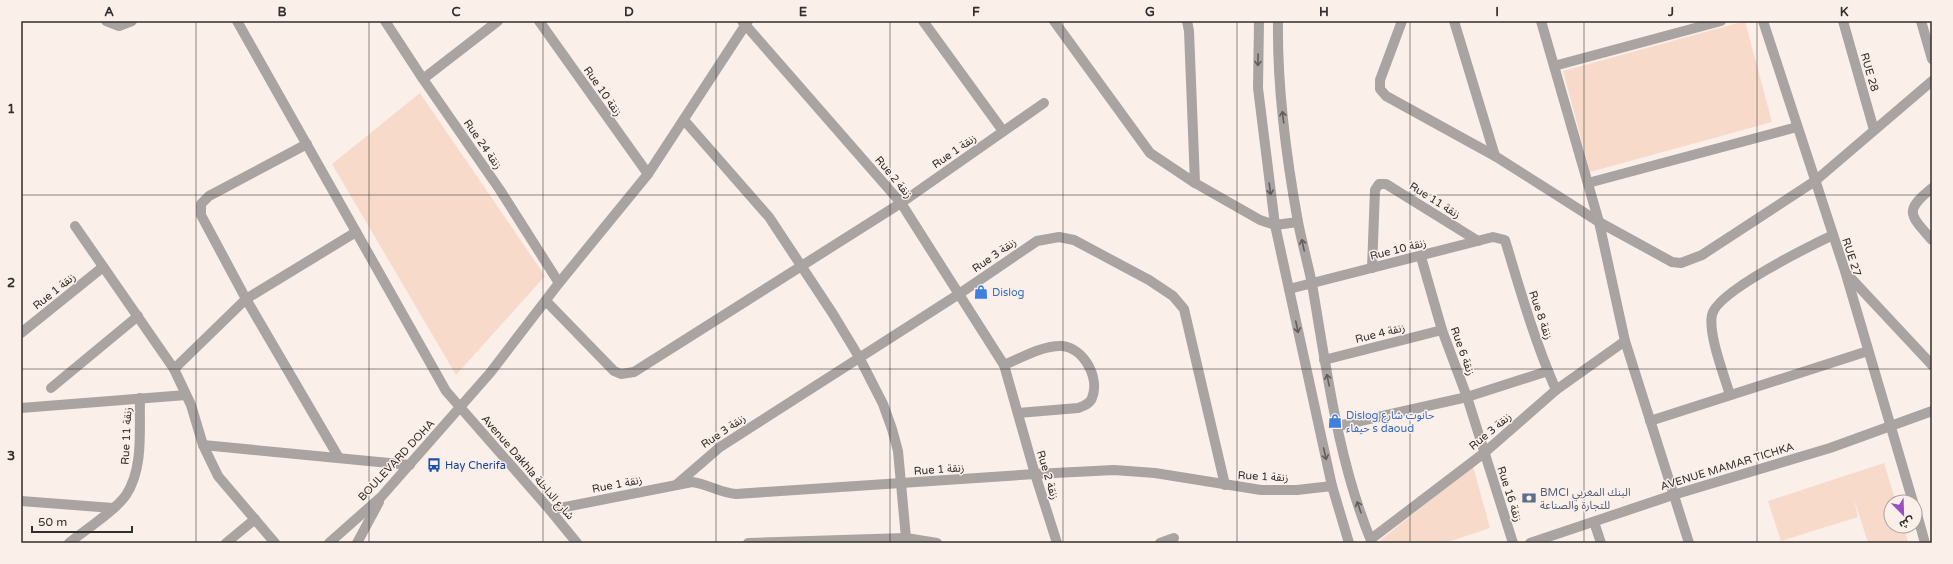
<svg xmlns="http://www.w3.org/2000/svg" width="1953" height="564" viewBox="0 0 1953 564" font-family="'Varela Round','Noto Sans Arabic',sans-serif">
  <style>
    .green { fill: #f8daca }
    .lines { fill: none; stroke-linecap: round; stroke-linejoin: round }
    .minor { stroke: #a9a3a2; stroke-width: 10 }
    .oneway { stroke: #625d5b }
    .grid { fill: none; stroke: #322e2b; stroke-width: 1; stroke-opacity: 0.55 }
    .labels { text-anchor: middle; stroke-width: 3; stroke-linejoin: round; paint-order: stroke }
    .street-label { font-size: 11px; fill: #322e2b; stroke: #fbefe9 }
    .shop-label { font-size: 11px; fill: #366cbe; stroke: #fbefe9; text-anchor: start }
    .transit-label { font-size: 11px; fill: #164399; stroke: #fbefe9; text-anchor: start }
    .service-label { font-size: 11px; fill: #4e5e75; stroke: #fbefe9; text-anchor: start }
    .neatline { fill: none; stroke: #322e2b; stroke-width: 1.5 }
    .grid-label { font-size: 13px; text-anchor: middle; font-weight: bold; fill: #322e2b }
  </style>
  <rect width="100%" height="100%" fill="#fbefe9"/>
  <!-- green -->
  <g class="green">
    <polygon points="1745,21 1772,122 1590,172 1563,71"/>
    <polygon points="420,93 545,276 456,375 332,164"/>
    <polygon points="1884,463 1896,502 1891,502 1891,526 1903,526 1908,541 1903,543 1868,543 1854,499 1858,517 1781,541 1768,501"/>
    <polygon points="1473,466 1490,528 1445,543 1377,543"/>
  </g>
  <g class="lines">
    <!-- minor -->
    <g class="minor">
      <polyline points="106,21 119,26 132,21"/>
      <polyline points="237,21 446,391 550,510 577,543"/>
      <polyline points="385,21 423,79 500,190 559,283"/>
      <polyline points="539,21 648,174"/>
      <polyline points="742,21 901,203 1004,365 1035,474 1057,543"/>
      <polyline points="923,21 1003,131"/>
      <polyline points="1054,21 1150,153 1195,183 1260,220 1275,225 1298,222"/>
      <polyline points="1187,21 1189,31 1195,183"/>
      <polyline points="1259,21 1258,88 1275,225 1332,486 1349,543"/>
      <path d="M 1278,21 C 1277,88 1286,156 1298,222 C 1302,243 1308,264 1312,284 C 1327,371 1338,462 1372,543"/>
      <polyline points="1402,21 1380,80 1380,89 1386,96 1495,156 1599,222 1672,262 1681,263 1702,255 1815,181 1932,81"/>
      <polyline points="1454,21 1495,156"/>
      <polyline points="1541,21 1599,222 1625,341 1689,543"/>
      <polyline points="1763,21 1845,271 1913,502"/>
      <polyline points="1843,21 1874,130"/>
      <polyline points="1921,21 1932,59"/>
      <polyline points="1554,66 1721,21"/>
      <polyline points="423,79 498,21"/>
      <polyline points="684,120 769,217 833,314 859,357 883,404 892,429 898,451 906,538 937,543"/>
      <polyline points="307,144 209,196 201,204 201,215 246,299 339,458"/>
      <polyline points="1588,183 1797,127"/>
      <path d="M 1932,188 C 1904,211 1909,214 1932,240"/>
      <polyline points="75,226 174,369 191,405 203,445 218,476 275,543"/>
      <polyline points="1421,257 1442,330 1467,397 1513,543"/>
      <polyline points="1372,268 1375,190 1379,184 1386,184 1478,241"/>
      <polyline points="1846,273 1932,365"/>
      <path d="M 1289,289 L 1493,237 L 1505,240 C 1520,290 1535,342 1556,390"/>
      <polyline points="546,301 614,371 621,374 634,372 901,203 1044,103"/>
      <polyline points="21,333 103,267"/>
      <polyline points="1324,360 1442,330"/>
      <path d="M 1004,365 C 1021,358 1043,345 1062,346 C 1084,348 1100,378 1092,398 C 1090,404 1083,406 1078,408 L 1018,413"/>
      <polyline points="174,369 246,299 356,232"/>
      <polyline points="51,388 138,316"/>
      <path d="M 1730,395 C 1724,375 1708,334 1712,315 C 1716,292 1810,246 1833,235"/>
      <polyline points="21,408 186,395"/>
      <polyline points="1650,421 1868,351"/>
      <polyline points="1338,426 1467,397 1548,371"/>
      <polyline points="203,445 410,465"/>
      <polyline points="676,485 720,447 959,294 1037,241 1059,237 1074,240 1149,280 1173,296 1184,309 1225,485"/>
      <polyline points="21,501 113,508"/>
      <polyline points="1915,507 1925,543"/>
      <path d="M 550,510 L 692,482 C 708,484 720,493 736,494 L 1035,474 L 1114,470 L 1155,473 L 1261,490 L 1297,490 L 1332,486"/>
      <polyline points="1594,522 1601,543"/>
      <polyline points="1371,539 1484,453 1556,390 1625,341"/>
      <path d="M 69,543 C 85,530 115,511 126,495 C 144,468 139,429 140,398"/>
      <polyline points="226,543 255,519"/>
      <polyline points="329,543 381,497 490,373 559,283 648,174 748,21"/>
      <polyline points="357,543 379,502"/>
      <polyline points="748,543 906,538"/>
      <polyline points="1160,543 1174,538"/>
      <polyline points="1530,543 1673,495 1830,448 1932,411"/>
    </g>
  </g>
  <!-- one-way arrows -->
  <defs><path id="oneway-shaft" d="M-6 0H5M1.5-3L5.5 0L1.5 3" fill="none" stroke-width="1.6" stroke-linecap="round" stroke-linejoin="round"/></defs>
  <g class="oneway">
    <use href="#oneway-shaft" transform="translate(1258 60) rotate(91)"/>
    <use href="#oneway-shaft" transform="translate(1283 117) rotate(-97)"/>
    <use href="#oneway-shaft" transform="translate(1270 189) rotate(82)"/>
    <use href="#oneway-shaft" transform="translate(1303 245) rotate(-102)"/>
    <use href="#oneway-shaft" transform="translate(1297 327) rotate(78)"/>
    <use href="#oneway-shaft" transform="translate(1328 380) rotate(-102)"/>
    <use href="#oneway-shaft" transform="translate(1325 454) rotate(77)"/>
    <use href="#oneway-shaft" transform="translate(1359 507) rotate(-109)"/>
  </g>
  <!-- grid -->
  <path class="grid" d="M 196,21 L 196,543M 369,21 L 369,543M 543,21 L 543,543M 716,21 L 716,543M 890,21 L 890,543M 1063,21 L 1063,543M 1237,21 L 1237,543M 1410,21 L 1410,543M 1584,21 L 1584,543M 1757,21 L 1757,543M 21,195 L 1932,195M 21,369 L 1932,369"/>
  <!-- icons -->
  <defs>
    <symbol id="shop-bare" viewBox="-9 -9 18 18"><path d="M-5-2.5h2.3a2.7 3.5 0 0 1 5.4 0H5L5.5 6h-11ZM-1.5-2.5h3a1.5 2.3 0 0 0-3 0Z" fill="#3f7fe0" stroke="#fbefe9" stroke-width="2.5" paint-order="stroke"/></symbol>
    <symbol id="bus-bare" viewBox="-9 -9 18 18"><path d="M-5-6H5V4H4V6H2V4H-2V6H-4V4H-5ZM-3.5-4V0h7V-4ZM-3.5 1.2v1.5H-2V1.2ZM2 1.2v1.5H3.5V1.2Z" fill="#1a4fb4" stroke="#fbefe9" stroke-width="2.5" paint-order="stroke"/></symbol>
    <symbol id="bank-bare" viewBox="-9 -9 18 18"><path d="M-6-4H6V4H-6ZM0-2.3a2.3 2.3 0 1 0 0 4.6a2.3 2.3 0 1 0 0-4.6Z" fill="#5c6f8a" stroke="#fbefe9" stroke-width="2.5" paint-order="stroke"/></symbol>
  </defs>
  <g fill-rule="evenodd">
    <use href="#shop-bare" x="971" y="282" width="20" height="20"/>
    <use href="#shop-bare" x="1325" y="411" width="20" height="20"/>
    <use href="#bus-bare" x="424" y="455" width="20" height="20"/>
    <use href="#bank-bare" x="1519" y="488" width="20" height="20"/>
  </g>
  <g class="labels">
    <!-- street labels -->
    <g class="street-label">
      <text transform="translate(1870 72) rotate(74)" y="4">RUE 28</text>
      <text transform="translate(603 91) rotate(55)" y="4">Rue 10 زنقة</text>
      <text transform="translate(483 144) rotate(55)" y="4">Rue 24 زنقة</text>
      <text transform="translate(954 151) rotate(-35)" y="4">Rue 1 زنقة</text>
      <text transform="translate(894 177) rotate(50)" y="4">Rue 2 زنقة</text>
      <text transform="translate(1435 200) rotate(32)" y="4">Rue 11 زنقة</text>
      <text transform="translate(1398 249) rotate(-14)" y="4">Rue 10 زنقة</text>
      <text transform="translate(994 255) rotate(-35)" y="4">Rue 3 زنقة</text>
      <text transform="translate(1852 257) rotate(72)" y="4">RUE 27</text>
      <text transform="translate(54 291) rotate(-39)" y="4">Rue 1 زنقة</text>
      <text transform="translate(1541 315) rotate(71)" y="4">Rue 8 زنقة</text>
      <text transform="translate(1380 333) rotate(-14)" y="4">Rue 4 زنقة</text>
      <text transform="translate(1463 351) rotate(70)" y="4">Rue 6 زنقة</text>
      <text transform="translate(723 431) rotate(-34)" y="4">Rue 3 زنقة</text>
      <text transform="translate(1490 431) rotate(-40)" y="4">Rue 3 زنقة</text>
      <text transform="translate(126 436) rotate(-87)" y="4">Rue 11 زنقة</text>
      <text transform="translate(396 460) rotate(-47)" y="4">BOULEVARD DOHA</text>
      <text transform="translate(1727 466) rotate(-17)" y="4">AVENUE MAMAR TICHKA</text>
      <text transform="translate(528 467) rotate(49)" y="4">Avenue Dakhla شارع الداخلة</text>
      <text transform="translate(939 469) rotate(-4)" y="4">Rue 1 زنقة</text>
      <text transform="translate(1048 475) rotate(73)" y="4">Rue 2 زنقة</text>
      <text transform="translate(1263 476) rotate(3)" y="4">Rue 1 زنقة</text>
      <text transform="translate(617 484) rotate(-11)" y="4">Rue 1 زنقة</text>
      <text transform="translate(1510 494) rotate(72)" y="4">Rue 16 زنقة</text>
    </g>
    <!-- shop labels -->
    <g class="shop-label">
      <text x="992" y="296">Dislog</text>
      <text x="1346" y="419">Dislog حانوت شارع<tspan x="1346" dy="13">حيفاء s daoud</tspan></text>
    </g>
    <!-- transit labels -->
    <g class="transit-label">
      <text x="445" y="469">Hay Cherifa</text>
    </g>
    <!-- service labels -->
    <g class="service-label">
      <text x="1540" y="496">BMCI البنك المغربي<tspan x="1540" dy="13">للتجارة والصناعة</tspan></text>
    </g>
  </g>
  <!-- border -->
  <rect width="1953" height="564" fill="none" stroke="#fbefe9" stroke-width="44"/>
  <!-- north arrow -->
  <g transform="translate(1903 514) rotate(157)"><circle r="19" fill="#fbefe9" stroke="#aba29d"/>
  <path d="M0-3L7 15L0 10L-7 15Z" fill="#9a4fc1"/>
  <text y="-6" font-size="11" font-weight="bold" text-anchor="middle" fill="#322e2b">ش</text>
  </g>
  <!-- scale -->
  <path d="M32 526v6h100v-6" fill="none" stroke="#322e2b" stroke-width="2"/>
  <text x="38" y="526" font-size="12" fill="#322e2b" stroke="#fbefe9" stroke-width="3" paint-order="stroke">50 m</text>
  <rect x="22" y="22" width="1909" height="520" class="neatline"/>
  <g class="grid-label">
    <text x="109" y="16">A</text>
    <text x="282" y="16">B</text>
    <text x="456" y="16">C</text>
    <text x="629" y="16">D</text>
    <text x="803" y="16">E</text>
    <text x="976" y="16">F</text>
    <text x="1150" y="16">G</text>
    <text x="1324" y="16">H</text>
    <text x="1497" y="16">I</text>
    <text x="1671" y="16">J</text>
    <text x="1844" y="16">K</text>
    <text x="11" y="113">1</text>
    <text x="11" y="287">2</text>
    <text x="11" y="460">3</text>
  </g>
</svg>
